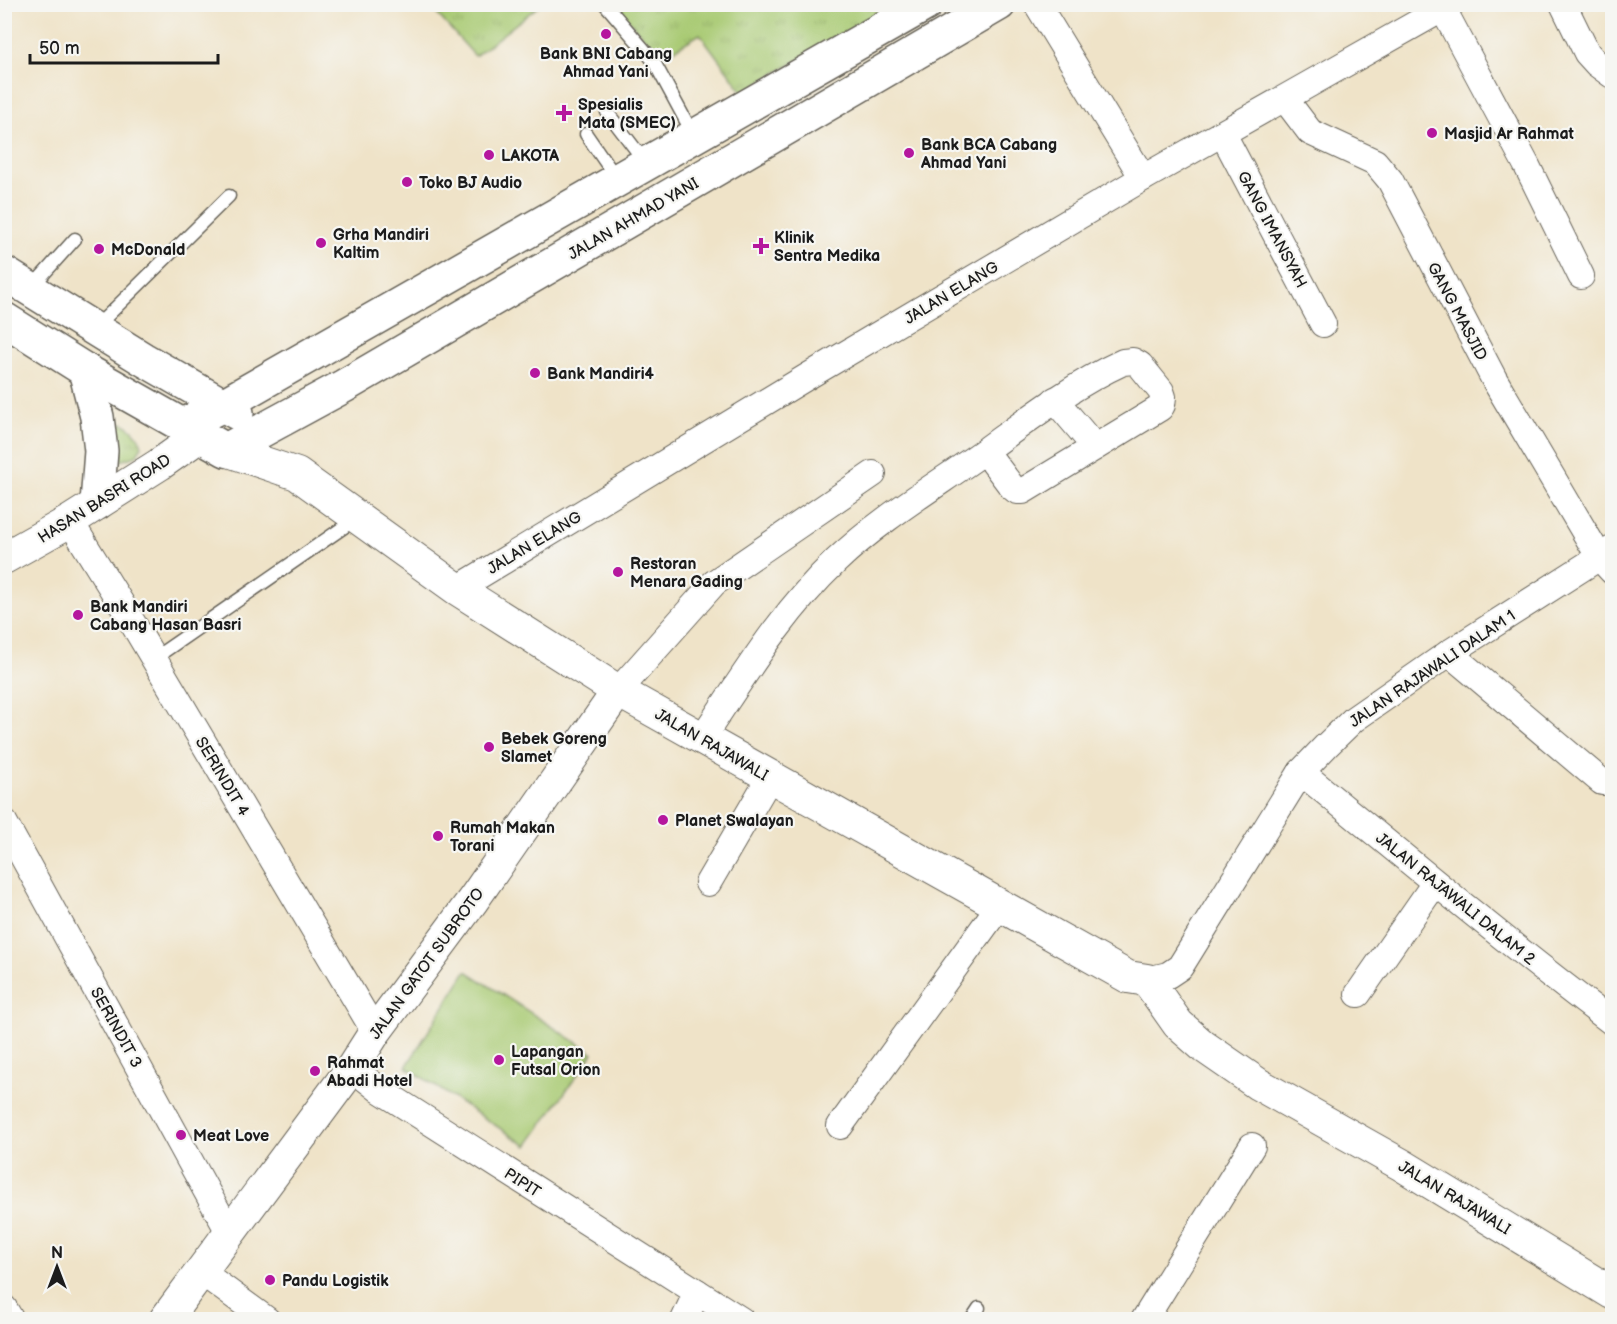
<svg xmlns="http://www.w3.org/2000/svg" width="1617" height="1324" viewBox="0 0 1617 1324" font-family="'Balsamiq Sans',sans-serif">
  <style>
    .grass { fill: url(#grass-tufts); stroke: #627348; stroke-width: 1.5 }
    .pitch { fill: #a9ca73; stroke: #627348; stroke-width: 1.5 }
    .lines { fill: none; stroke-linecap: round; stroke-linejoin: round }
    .service-casing { stroke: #666258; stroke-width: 15 }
    .minor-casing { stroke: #666258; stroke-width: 28 }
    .tertiary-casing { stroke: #666258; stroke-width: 34 }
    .primary-casing { stroke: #666258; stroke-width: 36 }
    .service { stroke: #fff; stroke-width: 12 }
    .minor { stroke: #fff; stroke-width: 26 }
    .tertiary { stroke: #fff; stroke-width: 32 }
    .primary { stroke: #fff; stroke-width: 33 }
    .poi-dot { fill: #b5179e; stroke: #f6f6f2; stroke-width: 2 }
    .labels { text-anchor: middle; stroke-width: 4.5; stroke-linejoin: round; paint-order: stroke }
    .poi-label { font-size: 16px; font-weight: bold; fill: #1c1c1c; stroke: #f6f6f2; text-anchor: start }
    .street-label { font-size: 16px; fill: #1c1c1c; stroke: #f6f6f2 }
  </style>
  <defs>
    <pattern id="grass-tufts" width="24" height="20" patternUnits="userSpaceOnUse" patternTransform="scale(1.5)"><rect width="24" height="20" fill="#a9ca73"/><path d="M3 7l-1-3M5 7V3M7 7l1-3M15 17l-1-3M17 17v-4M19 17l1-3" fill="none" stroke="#91ad63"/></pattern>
  </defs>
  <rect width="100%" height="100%" fill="#f6f6f2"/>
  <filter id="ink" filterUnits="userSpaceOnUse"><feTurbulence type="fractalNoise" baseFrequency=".0167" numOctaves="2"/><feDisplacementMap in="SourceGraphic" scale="12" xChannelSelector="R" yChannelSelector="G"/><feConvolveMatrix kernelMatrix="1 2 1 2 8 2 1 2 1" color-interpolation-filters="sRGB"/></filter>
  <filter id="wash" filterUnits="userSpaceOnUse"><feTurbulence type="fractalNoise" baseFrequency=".008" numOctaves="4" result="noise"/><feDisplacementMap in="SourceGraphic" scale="24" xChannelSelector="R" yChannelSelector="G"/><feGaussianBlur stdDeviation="1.35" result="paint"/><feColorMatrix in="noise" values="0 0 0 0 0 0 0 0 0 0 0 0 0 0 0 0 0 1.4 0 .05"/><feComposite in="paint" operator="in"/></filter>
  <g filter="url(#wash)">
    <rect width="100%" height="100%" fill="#efe3c8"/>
    <!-- grass -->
    <g class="grass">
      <polygon points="429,5 540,5 475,56"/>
      <polygon points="614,5 894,5 743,92 700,34 662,57"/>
      <path d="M 103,417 C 121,421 137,427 142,446 L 136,456 L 110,464 Z"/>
    </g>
    <!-- pitch -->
    <polygon class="pitch" points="466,971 593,1053 527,1146 406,1067"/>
  </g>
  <g filter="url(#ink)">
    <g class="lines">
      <defs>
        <g id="service">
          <polyline points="605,4 653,60 694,136"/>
          <polyline points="607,112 646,163"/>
          <polyline points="586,134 617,179"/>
          <polyline points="31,288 75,239"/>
          <polyline points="95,328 229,196"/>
          <polyline points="153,659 357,518"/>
          <polyline points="971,1320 979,1308"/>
        </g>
        <g id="minor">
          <polyline points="1037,4 1143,178"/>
          <polyline points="1563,4 1587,53 1597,64 1612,75"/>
          <polyline points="1443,9 1527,166 1581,276"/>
          <polyline points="1285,99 1310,132 1375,162 1390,180 1494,379 1600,558 1612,571"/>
          <polyline points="1223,134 1323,324"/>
          <polyline points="1055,400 1095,447"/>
          <polyline points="70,521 122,605 375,1032"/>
          <polyline points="457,589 810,375 1143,178 1451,4"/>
          <polyline points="1449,653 1602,782"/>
          <polyline points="618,691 714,583 873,474"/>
          <path d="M 702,738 C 743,677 782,612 836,561 C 881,518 936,486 986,450 C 1030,418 1073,385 1123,362 L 1133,361 L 1140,365 L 1161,391 L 1163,397 L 1162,405 L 1160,408 L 1023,491 L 1017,491 L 1012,487 L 985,451"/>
          <path d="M 1301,772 C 1404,857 1506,942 1612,1022"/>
          <polyline points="4,822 229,1232"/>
          <polyline points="708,883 770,777"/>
          <polyline points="1147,980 1168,975 1180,967 1301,772 1326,746 1354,719 1449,653 1612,549"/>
          <polyline points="1358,994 1435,883"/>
          <polyline points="352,1068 380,1090 741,1320"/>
          <polyline points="840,1126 1000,905"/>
          <polyline points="200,1271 267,1320"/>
          <polyline points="4,1308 11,1320"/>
          <polyline points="684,1320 697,1292"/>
          <polyline points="1144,1320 1252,1146"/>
        </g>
        <g id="tertiary">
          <polyline points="226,450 297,474 457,589 618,691 1128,977 1147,980 1178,1024 1203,1046 1258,1084 1402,1165 1612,1293"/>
          <polyline points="4,558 70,521 160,464 201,435"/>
          <polyline points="165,1320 352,1068 375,1032 473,900 618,691"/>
        </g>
        <g id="primary">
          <polyline points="4,273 143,359 237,413"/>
          <polyline points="4,319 85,370 226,450 344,386 999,4"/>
          <polyline points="85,370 97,417 101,451 97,503"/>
          <polyline points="183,425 223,405 926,4"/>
        </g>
      </defs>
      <!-- service casing -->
      <use href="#service" class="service-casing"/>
      <!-- minor casing -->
      <use href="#minor" class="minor-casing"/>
      <!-- tertiary casing -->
      <use href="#tertiary" class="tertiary-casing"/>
      <!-- primary casing -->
      <use href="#primary" class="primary-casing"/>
      <!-- service -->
      <use href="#service" class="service"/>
      <!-- minor -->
      <use href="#minor" class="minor"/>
      <!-- tertiary -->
      <use href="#tertiary" class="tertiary"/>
      <!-- primary -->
      <use href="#primary" class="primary"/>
    </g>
  </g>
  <!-- markers -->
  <g class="poi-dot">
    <circle cx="606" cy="34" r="6"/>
    <path d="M561 104h6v6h6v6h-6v6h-6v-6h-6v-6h6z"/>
    <circle cx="1432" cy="133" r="6"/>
    <circle cx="909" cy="153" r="6"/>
    <circle cx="489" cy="155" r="6"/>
    <circle cx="407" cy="182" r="6"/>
    <circle cx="321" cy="243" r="6"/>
    <path d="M758 237h6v6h6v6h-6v6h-6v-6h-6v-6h6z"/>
    <circle cx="99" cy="249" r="6"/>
    <circle cx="535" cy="373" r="6"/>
    <circle cx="618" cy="572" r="6"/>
    <circle cx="78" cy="615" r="6"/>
    <circle cx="489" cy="747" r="6"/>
    <circle cx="663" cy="820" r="6"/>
    <circle cx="438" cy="836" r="6"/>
    <circle cx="499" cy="1060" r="6"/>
    <circle cx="315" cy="1071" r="6"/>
    <circle cx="181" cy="1135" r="6"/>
    <circle cx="270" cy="1280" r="6"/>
  </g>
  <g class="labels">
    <!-- poi labels -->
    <g class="poi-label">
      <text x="606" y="59" text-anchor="middle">Bank BNI Cabang<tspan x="606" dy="18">Ahmad Yani</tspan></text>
      <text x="578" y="110">Spesialis<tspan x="578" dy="18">Mata (SMEC)</tspan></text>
      <text x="1444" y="139">Masjid Ar Rahmat</text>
      <text x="921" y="150">Bank BCA Cabang<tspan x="921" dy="18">Ahmad Yani</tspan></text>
      <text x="501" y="161">LAKOTA</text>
      <text x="419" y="188">Toko BJ Audio</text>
      <text x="333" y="240">Grha Mandiri<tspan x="333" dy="18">Kaltim</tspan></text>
      <text x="774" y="243">Klinik<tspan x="774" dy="18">Sentra Medika</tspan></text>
      <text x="111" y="255">McDonald</text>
      <text x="547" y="379">Bank Mandiri4</text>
      <text x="630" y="569">Restoran<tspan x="630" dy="18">Menara Gading</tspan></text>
      <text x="90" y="612">Bank Mandiri<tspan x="90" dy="18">Cabang Hasan Basri</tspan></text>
      <text x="501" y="744">Bebek Goreng<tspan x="501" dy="18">Slamet</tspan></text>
      <text x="675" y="826">Planet Swalayan</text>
      <text x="450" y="833">Rumah Makan<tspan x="450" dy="18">Torani</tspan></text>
      <text x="511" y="1057">Lapangan<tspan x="511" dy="18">Futsal Orion</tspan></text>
      <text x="327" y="1068">Rahmat<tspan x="327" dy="18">Abadi Hotel</tspan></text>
      <text x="193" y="1141">Meat Love</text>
      <text x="282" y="1286">Pandu Logistik</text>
    </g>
    <!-- street labels -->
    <g class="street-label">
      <text transform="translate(633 218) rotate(-30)" y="6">JALAN AHMAD YANI</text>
      <text transform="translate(1273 229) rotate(62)" y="6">GANG IMANSYAH</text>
      <text transform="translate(951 292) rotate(-31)" y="6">JALAN ELANG</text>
      <text transform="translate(1458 311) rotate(62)" y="6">GANG MASJID</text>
      <text transform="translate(104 498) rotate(-32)" y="6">HASAN BASRI ROAD</text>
      <text transform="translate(534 542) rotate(-31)" y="6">JALAN ELANG</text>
      <text transform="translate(1432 668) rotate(-34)" y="6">JALAN RAJAWALI DALAM 1</text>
      <text transform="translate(712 744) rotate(30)" y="6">JALAN RAJAWALI</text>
      <text transform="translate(223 776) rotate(59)" y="6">SERINDIT 4</text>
      <text transform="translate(1456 898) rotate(39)" y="6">JALAN RAJAWALI DALAM 2</text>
      <text transform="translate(426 963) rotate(-54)" y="6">JALAN GATOT SUBROTO</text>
      <text transform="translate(117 1027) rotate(61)" y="6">SERINDIT 3</text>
      <text transform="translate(523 1182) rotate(33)" y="6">PIPIT</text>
      <text transform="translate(1455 1197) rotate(31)" y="6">JALAN RAJAWALI</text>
    </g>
  </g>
  <!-- margin -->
  <rect width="1617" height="1324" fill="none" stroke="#f6f6f2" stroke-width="24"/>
  <!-- north arrow -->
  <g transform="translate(57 1267)" stroke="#f6f6f2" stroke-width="4.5" paint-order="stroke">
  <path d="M0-4.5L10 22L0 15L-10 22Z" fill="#1c1c1c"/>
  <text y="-9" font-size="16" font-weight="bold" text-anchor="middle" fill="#1c1c1c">N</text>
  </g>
  <!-- scale -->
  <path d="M30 54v9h188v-9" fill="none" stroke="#1c1c1c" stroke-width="3"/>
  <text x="39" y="54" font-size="18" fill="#1c1c1c" stroke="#f6f6f2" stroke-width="4.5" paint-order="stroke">50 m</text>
</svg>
